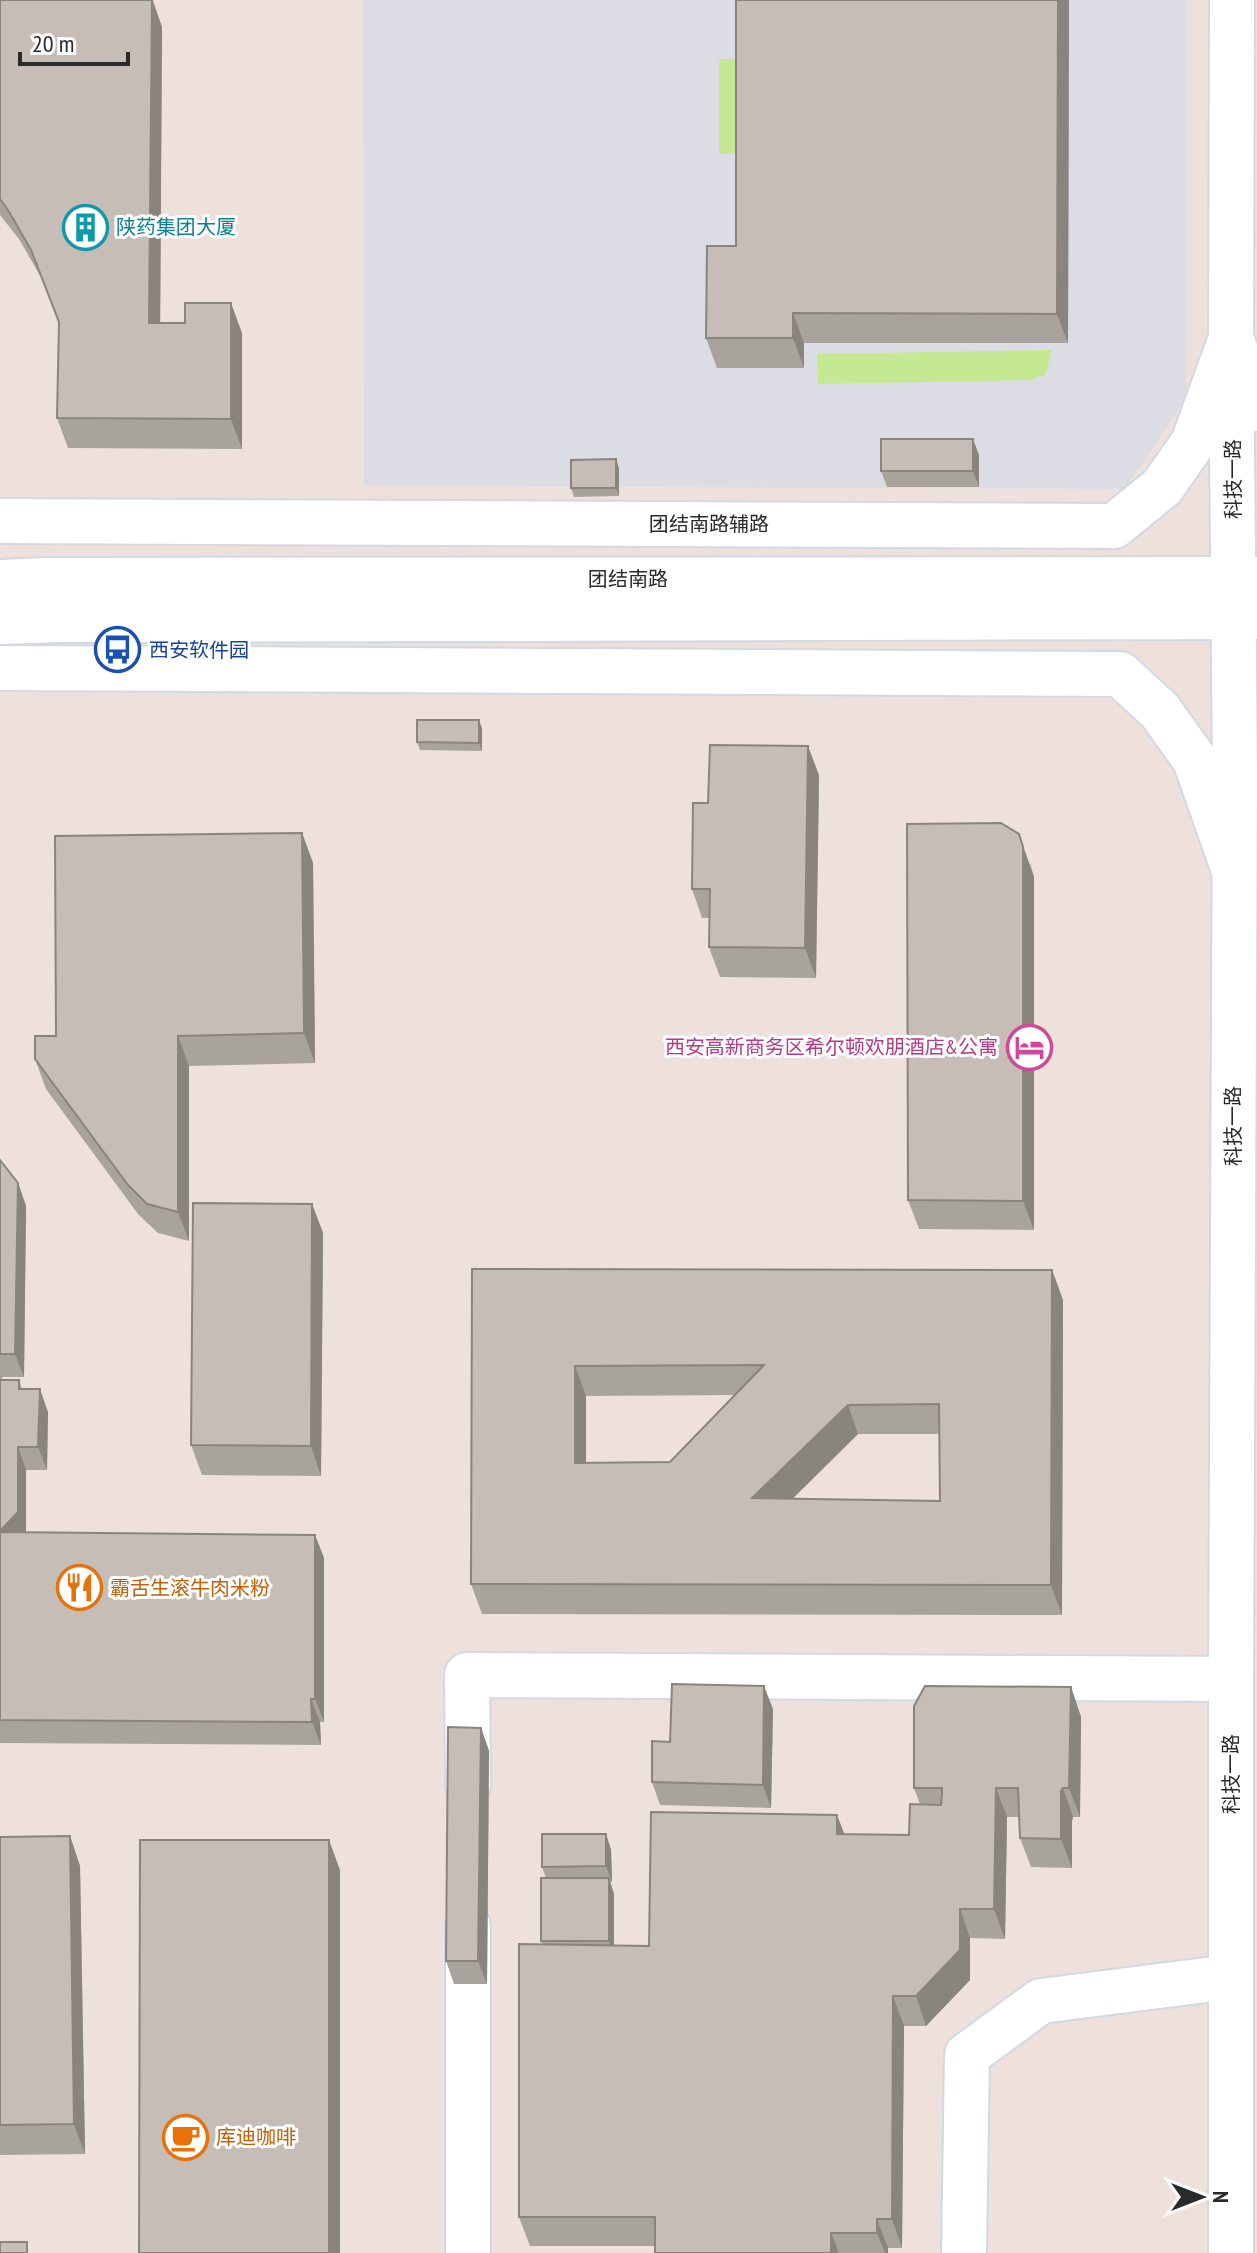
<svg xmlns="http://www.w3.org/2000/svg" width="1257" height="2253" viewBox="0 0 1257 2253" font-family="'PT Sans Narrow','Noto Sans SC',sans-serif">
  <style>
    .industrial { fill: #dcdce5 }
    .green { fill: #c5e992 }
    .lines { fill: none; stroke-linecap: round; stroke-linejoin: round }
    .street-casing { stroke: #d0d9e5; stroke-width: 48 }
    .secondary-casing { stroke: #d0d9e5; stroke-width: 48 }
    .street { stroke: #fff; stroke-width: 44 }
    .secondary { stroke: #fff; stroke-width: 44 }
    .wall { fill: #a9a39d; fill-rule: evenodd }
    .shaded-wall { fill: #8a847f }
    .building { fill: #c5bdb6; stroke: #8a847f; stroke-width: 2; fill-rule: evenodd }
    .labels { text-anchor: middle; stroke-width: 6; stroke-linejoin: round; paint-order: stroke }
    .culture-label { font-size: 20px; fill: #0d838f; stroke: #fff; text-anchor: start }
    .street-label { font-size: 20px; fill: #2a2a2a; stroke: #fff }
    .transit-label { font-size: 20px; fill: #164399; stroke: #fff; text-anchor: start }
    .hotel-label { font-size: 20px; fill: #b23c85; stroke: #fff; text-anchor: end }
    .food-label { font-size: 20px; fill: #c56008; stroke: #fff; text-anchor: start }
  </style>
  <rect width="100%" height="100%" fill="#eee1db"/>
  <!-- industrial -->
  <polygon class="industrial" points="363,0 1186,0 1186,398 1125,489 364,486"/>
  <!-- green -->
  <g class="green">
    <polygon points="719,59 738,59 737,154 719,154"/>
    <polygon points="1052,350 1046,374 1031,380 818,384 817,354"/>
  </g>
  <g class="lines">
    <defs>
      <g id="street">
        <polyline points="1233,343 1257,409"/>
        <polyline points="0,521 1114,526 1162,487 1193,443 1230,341"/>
        <polyline points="0,668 1120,674 1160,711 1195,760 1233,868"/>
        <polyline points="468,1785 467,1675 1231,1679"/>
        <polyline points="468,1926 468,2253"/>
        <polyline points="964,2253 967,2055 1041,2001 1230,1977"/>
      </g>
      <g id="secondary">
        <polyline points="0,582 46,580 1257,579"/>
        <polyline points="0,622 62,620 1257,617"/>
        <polyline points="1231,2253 1231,1679 1235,778 1231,337 1232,0"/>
      </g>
    </defs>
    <!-- street casing -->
    <use href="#street" class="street-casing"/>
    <!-- secondary casing -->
    <use href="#secondary" class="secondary-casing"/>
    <!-- street -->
    <use href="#street" class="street"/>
    <!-- secondary -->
    <use href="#secondary" class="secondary"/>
  </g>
  <!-- wall -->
  <g class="wall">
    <polygon points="0,0 153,0 162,27 160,323 242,333 242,449 68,448 57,418 59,324 42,279 19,239 0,215"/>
    <polygon points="1069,0 1068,343 804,343 804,368 717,368 706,338 736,246"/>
    <polygon points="979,455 979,487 887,487 881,471"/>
    <polygon points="619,468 619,496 574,497 571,488"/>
    <polygon points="482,728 482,751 420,750 417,742"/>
    <polygon points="819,775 816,978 720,977 709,947 709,918 702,918 692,889 708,803"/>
    <polygon points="302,833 313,863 315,1063 189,1066 189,1241 158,1233 138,1214 46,1089 35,1059 56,1036"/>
    <polygon points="1030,863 1034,877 1034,1230 919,1229 908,1200"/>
    <polygon points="0,1160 18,1183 26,1206 24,1377 2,1377 2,1380 19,1380 22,1389 48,1412 47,1470 26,1470 26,1533 315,1535 324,1558 324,1722 320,1722 321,1745 0,1743"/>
    <polygon points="312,1204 323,1233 321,1476 202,1475 191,1445"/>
    <path d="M 472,1269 L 1052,1270 L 1063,1300 L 1062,1615 L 482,1614 L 471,1584 ZM 735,1395 L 670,1462 L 586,1463 L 586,1396 ZM 858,1434 L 939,1434 L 940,1501 L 792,1499 Z"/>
    <polygon points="1071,1687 1081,1717 1080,1817 1073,1817 1072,1821 1072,1868 1031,1867 1020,1838 1019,1817 1007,1817 1005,1939 970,1938 970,1980 926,2026 904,2026 902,2248 888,2248 888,2253 655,2253 655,2246 530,2246 519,2217 542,1944 541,1941 546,1878 542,1867 606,1834 611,1850 612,1882 610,1882 614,1894 614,1945 649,1946 837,1815 844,1834 909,1835 920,1804 914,1788"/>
    <polygon points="773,1709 771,1808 660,1805 652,1782 670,1742"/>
    <polygon points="481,1728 489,1751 487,1984 454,1984 446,1961"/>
    <polygon points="70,1836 80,1866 85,2154 0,2155 0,1837"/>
  </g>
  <!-- shaded-wall -->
  <g class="shaded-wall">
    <polygon points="152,0 162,27 160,353 149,323"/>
    <polygon points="1058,0 1069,0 1068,343 1057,314"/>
    <polygon points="231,303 242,333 242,449 231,419"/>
    <polygon points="793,313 804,343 804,368 793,338"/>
    <polygon points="973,439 979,455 979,487 973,471"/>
    <polygon points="616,459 619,468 619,496 616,488"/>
    <polygon points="479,720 482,728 482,751 479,743"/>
    <polygon points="808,746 819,775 816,978 805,948"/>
    <polygon points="302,833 313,863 315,1063 304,1033"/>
    <polygon points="1019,834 1034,877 1034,1230 1023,1201"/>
    <polygon points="178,1036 189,1066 189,1241 178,1212"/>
    <polygon points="18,1183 26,1206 24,1377 15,1354"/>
    <polygon points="312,1204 323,1233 321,1476 311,1446"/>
    <polygon points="1052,1270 1063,1300 1062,1615 1051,1585"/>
    <polygon points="575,1366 586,1396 586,1493 575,1463"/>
    <polygon points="40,1389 48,1412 47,1470 38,1447"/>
    <polygon points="848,1405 858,1434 763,1528 752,1498"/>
    <polygon points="18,1447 26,1470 26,1535 8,1556 0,1531"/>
    <polygon points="315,1535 324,1558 324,1722 315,1699"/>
    <polygon points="764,1686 773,1709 771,1808 763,1785"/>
    <polygon points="1071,1687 1081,1717 1080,1817 1069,1788"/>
    <polygon points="311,1699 320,1722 321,1745 312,1722"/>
    <polygon points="481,1728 489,1751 487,1984 478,1961"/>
    <polygon points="996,1788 1007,1817 1005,1939 994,1909"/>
    <polygon points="1063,1788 1073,1817 1072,1821 1072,1868 1061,1839 1061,1791"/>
    <polygon points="837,1815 848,1844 837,1834"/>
    <polygon points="606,1834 611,1850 612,1882 606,1866"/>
    <polygon points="70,1836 80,1866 85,2154 74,2124"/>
    <polygon points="329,1840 340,1870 340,2253 329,2253"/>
    <polygon points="609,1878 614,1894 614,1956 609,1941"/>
    <polygon points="960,1909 970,1938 970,1980 926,2026 916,1996"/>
    <polygon points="893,1996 904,2026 902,2248 892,2219"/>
    <polygon points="877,2219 888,2248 888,2253 885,2253 877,2233"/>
    <polygon points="831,2233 839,2253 831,2253"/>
  </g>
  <!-- building -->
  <g class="building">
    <polygon points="0,0 152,0 149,323 185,323 185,303 231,303 231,419 57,418 59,322 31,250 8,210 0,199"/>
    <polygon points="736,0 1058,0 1057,314 793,313 793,338 706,338 707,246 736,246"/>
    <rect x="881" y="439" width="92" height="32"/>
    <polygon points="616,459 616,488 571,488 571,460"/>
    <polygon points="417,720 479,720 479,743 417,742"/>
    <polygon points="710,745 808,746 805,948 709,947 710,889 692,889 693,803 708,803"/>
    <polygon points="1001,823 1019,834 1023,847 1023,1201 908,1200 907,824"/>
    <polygon points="302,833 304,1033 178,1036 178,1212 147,1204 128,1185 35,1059 35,1036 56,1036 55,836"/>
    <polygon points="0,1160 18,1183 15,1354 0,1354"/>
    <polygon points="193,1203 312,1204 311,1446 191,1445"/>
    <path d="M 472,1269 L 1052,1270 L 1051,1585 L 471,1584 ZM 764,1365 L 670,1462 L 575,1463 L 575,1366 ZM 939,1404 L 940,1501 L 752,1498 L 848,1405 Z"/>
    <polygon points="0,1380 19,1380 19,1389 40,1389 38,1447 18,1447 18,1512 0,1531"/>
    <polygon points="0,1532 315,1535 315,1699 311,1699 312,1722 0,1720"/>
    <polygon points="672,1684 764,1686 763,1785 652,1782 652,1741 670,1742"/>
    <polygon points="925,1686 1071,1687 1069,1788 1063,1788 1061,1791 1061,1839 1020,1838 1018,1788 996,1788 994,1909 960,1909 960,1950 916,1996 893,1996 892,2219 877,2219 877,2233 831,2233 831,2253 655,2253 655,2217 519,2217 519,1944 649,1946 651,1812 837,1815 837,1834 909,1835 910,1804 941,1805 942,1794 942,1788 914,1788 914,1706"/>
    <polygon points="448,1727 481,1728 478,1961 446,1961"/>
    <polygon points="542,1834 606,1834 606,1866 542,1867"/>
    <polygon points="70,1836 74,2124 0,2125 0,1837"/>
    <polygon points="140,1840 329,1840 329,2253 139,2253"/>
    <rect x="541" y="1878" width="68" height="63"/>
    <rect x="0" y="2242" width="27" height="11"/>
  </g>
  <!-- icons -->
  <defs>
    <symbol id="building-ring" viewBox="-11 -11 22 22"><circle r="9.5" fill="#fff" stroke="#0f9aa8" stroke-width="1.5"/><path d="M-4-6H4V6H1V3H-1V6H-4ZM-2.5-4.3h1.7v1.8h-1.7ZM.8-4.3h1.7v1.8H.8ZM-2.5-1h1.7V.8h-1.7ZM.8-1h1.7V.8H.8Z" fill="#0f9aa8"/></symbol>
    <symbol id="bus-ring" viewBox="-11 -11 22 22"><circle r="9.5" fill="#fff" stroke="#1a4fb4" stroke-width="1.5"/><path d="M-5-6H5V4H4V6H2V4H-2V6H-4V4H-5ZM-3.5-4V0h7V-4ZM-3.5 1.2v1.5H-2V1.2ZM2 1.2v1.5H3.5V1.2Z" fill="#1a4fb4"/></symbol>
    <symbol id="hotel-ring" viewBox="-11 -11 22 22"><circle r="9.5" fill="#fff" stroke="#d1479c" stroke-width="1.5"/><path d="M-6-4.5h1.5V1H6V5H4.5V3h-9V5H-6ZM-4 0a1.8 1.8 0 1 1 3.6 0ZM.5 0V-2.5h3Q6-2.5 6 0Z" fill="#d1479c"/></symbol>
    <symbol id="restaurant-ring" viewBox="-11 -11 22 22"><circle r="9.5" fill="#fff" stroke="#e8710a" stroke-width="1.5"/><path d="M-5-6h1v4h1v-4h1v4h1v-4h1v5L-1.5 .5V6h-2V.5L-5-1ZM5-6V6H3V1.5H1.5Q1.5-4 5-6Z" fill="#e8710a"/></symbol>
    <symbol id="cafe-ring" viewBox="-11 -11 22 22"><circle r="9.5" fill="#fff" stroke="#e8710a" stroke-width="1.5"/><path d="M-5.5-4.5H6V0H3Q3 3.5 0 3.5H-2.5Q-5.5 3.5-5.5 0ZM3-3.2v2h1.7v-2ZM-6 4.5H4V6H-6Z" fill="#e8710a"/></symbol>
  </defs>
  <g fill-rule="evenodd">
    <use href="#building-ring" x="60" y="202" width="51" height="51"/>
    <use href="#bus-ring" x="92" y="624" width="51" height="51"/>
    <use href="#hotel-ring" x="1004" y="1022" width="51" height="51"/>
    <use href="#restaurant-ring" x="54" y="1562" width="51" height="51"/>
    <use href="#cafe-ring" x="160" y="2112" width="51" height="51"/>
  </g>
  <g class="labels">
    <!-- culture labels -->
    <g class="culture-label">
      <text x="116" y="234">陕药集团大厦</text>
    </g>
    <!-- street labels -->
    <g class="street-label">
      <text transform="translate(1233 479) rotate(-90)" y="7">科技一路</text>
      <text x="709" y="531">团结南路辅路</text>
      <text x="628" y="586">团结南路</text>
      <text transform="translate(1233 1126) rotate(-90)" y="7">科技一路</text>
      <text transform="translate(1231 1774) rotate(-90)" y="7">科技一路</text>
    </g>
    <!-- transit labels -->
    <g class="transit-label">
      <text x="149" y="657">西安软件园</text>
    </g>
    <!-- hotel labels -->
    <g class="hotel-label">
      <text x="998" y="1054">西安高新商务区希尔顿欢朋酒店&amp;公寓</text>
    </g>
    <!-- food labels -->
    <g class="food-label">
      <text x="110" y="1595">霸舌生滚牛肉米粉</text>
      <text x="216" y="2144">库迪咖啡</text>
    </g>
  </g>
  <!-- north arrow -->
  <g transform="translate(1201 2197) rotate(90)" stroke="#ffffff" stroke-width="6" paint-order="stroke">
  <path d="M0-6L14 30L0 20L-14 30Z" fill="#2a2a2a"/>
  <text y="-12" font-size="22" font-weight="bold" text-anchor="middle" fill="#2a2a2a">N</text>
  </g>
  <!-- scale -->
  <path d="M20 52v12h108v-12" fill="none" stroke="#2a2a2a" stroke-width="4"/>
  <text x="32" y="52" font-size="24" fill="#2a2a2a" stroke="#ffffff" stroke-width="6" paint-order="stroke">20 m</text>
</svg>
